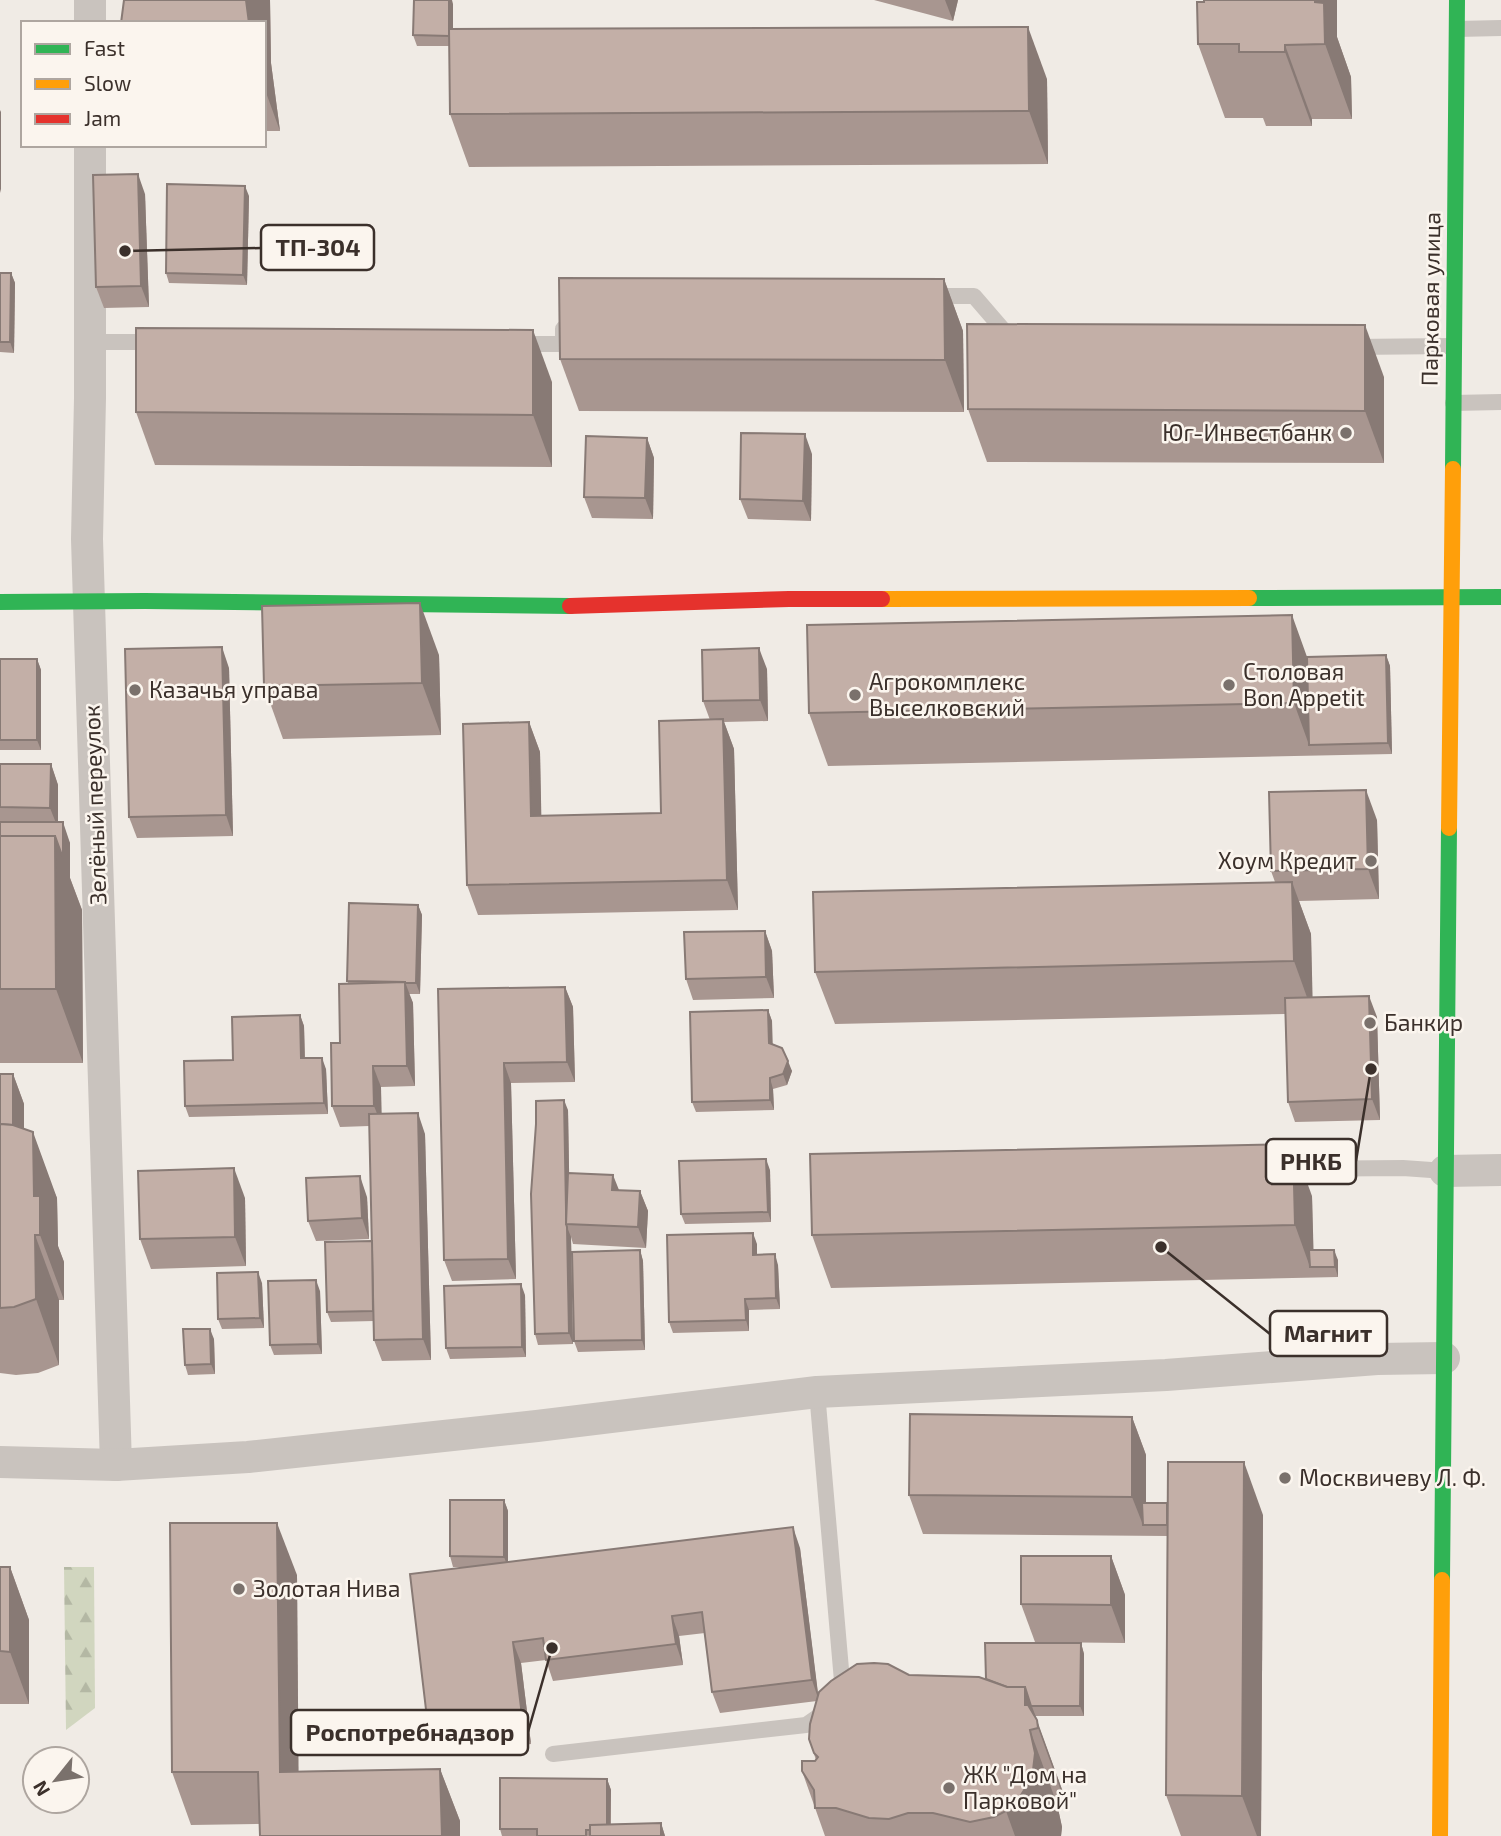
<svg xmlns="http://www.w3.org/2000/svg" width="1501" height="1836" viewBox="0 0 1501 1836" font-family="'Exo 2',sans-serif">
  <style>
    .forest { fill: url(#forest-firs) }
    .lines { fill: none; stroke-linecap: round; stroke-linejoin: round }
    .lane { stroke: #c9c3be; stroke-width: 16 }
    .street { stroke: #c9c3be; stroke-width: 32 }
    .fast { stroke: #30b455; stroke-width: 16 }
    .slow { stroke: #ff9f0a; stroke-width: 16 }
    .jam { stroke: #e5322d; stroke-width: 16 }
    .wall { fill: #a89690 }
    .shaded-wall { fill: #887a75 }
    .building { fill: #c3afa7; stroke: #887a75; stroke-width: 2 }
    .poi-dot { fill: #7a716c; stroke: #fbf5ee; stroke-width: 2.5 }
    .labels { text-anchor: middle; stroke-width: 5; stroke-linejoin: round; paint-order: stroke }
    .street-label { font-size: 23px; fill: #3b302b; stroke: #fbf5ee }
    .poi-label { font-size: 23px; fill: #3b302b; stroke: #fbf5ee; text-anchor: start }
    .leader { fill: none; stroke: #3b302b; stroke-width: 2.5 }
    .callout-dot { fill: #3b302b; stroke: #fbf5ee; stroke-width: 2.5 }
    .callout { fill: #fbf5ee; stroke: #3b302b; stroke-width: 2.5 }
    .callout-label { font-size: 24px; text-anchor: middle; font-weight: bold; fill: #3b302b }
  </style>
  <defs>
    <pattern id="forest-firs" width="22" height="20" patternUnits="userSpaceOnUse" patternTransform="scale(1.75)"><rect width="22" height="20" fill="#d1d6bf"/><path d="M5 1l3.5 6h-7zM16 11l3.5 6h-7z" fill="#b4b8a4"/></pattern>
  </defs>
  <rect width="100%" height="100%" fill="#f0ebe5"/>
  <!-- forest -->
  <polygon class="forest" points="64,1567 94,1567 95,1708 66,1730"/>
  <g class="lines">
    <!-- lane -->
    <g class="lane">
      <polyline points="1457,29 1501,28"/>
      <polyline points="932,296 974,296 1012,340"/>
      <polyline points="90,342 157,342"/>
      <polyline points="519,344 563,344 563,329 565,327"/>
      <polyline points="1351,347 1454,346"/>
      <polyline points="1453,403 1501,402"/>
      <polyline points="1282,1169 1403,1168 1445,1171"/>
      <polyline points="817,1392 842,1681 838,1693"/>
      <polyline points="553,1754 806,1725 826,1711"/>
    </g>
    <!-- street -->
    <g class="street">
      <polyline points="90,0 90,23"/>
      <polyline points="90,145 90,398 87,539 116,1465"/>
      <polyline points="1445,1171 1501,1170"/>
      <polyline points="0,1462 116,1465 248,1457 537,1426 817,1392 1166,1375 1377,1359 1444,1358"/>
    </g>
    <!-- fast -->
    <g class="fast">
      <polyline points="1453,469 1457,0"/>
      <polyline points="1249,598 1501,597"/>
      <polyline points="0,602 145,601 570,606"/>
      <polyline points="1442,1580 1449,828"/>
    </g>
    <!-- slow -->
    <g class="slow">
      <polyline points="882,599 1249,598"/>
      <polyline points="1449,828 1453,469"/>
      <polyline points="1440,1836 1442,1580"/>
    </g>
    <!-- jam -->
    <polyline class="jam" points="570,606 789,599 882,599"/>
  </g>
  <!-- wall -->
  <g class="wall">
    <polygon points="124,0 270,0 271,63 280,131 264,131 264,23"/>
    <polygon points="874,0 958,0 953,21"/>
    <polygon points="1204,0 1337,0 1337,37 1351,77 1352,119 1312,119 1312,126 1266,126 1263,118 1225,118 1198,44"/>
    <polygon points="453,4 453,29 1047,79 1048,164 469,167 450,114 449,46 417,46 413,35"/>
    <polygon points="145,194 149,307 104,308 96,287"/>
    <polygon points="249,196 247,285 169,283 166,273"/>
    <polygon points="0,273 11,273 15,283 14,353 0,352"/>
    <polygon points="944,279 963,331 964,412 579,411 560,359"/>
    <polygon points="1384,377 1384,463 987,462 968,409"/>
    <polygon points="552,382 552,467 155,465 136,412"/>
    <polygon points="647,438 654,458 653,519 592,518 584,497"/>
    <polygon points="812,454 811,521 748,519 740,499"/>
    <polygon points="439,655 441,735 283,739 264,686"/>
    <polygon points="1386,655 1390,666 1392,754 828,766 809,713 1307,657"/>
    <polygon points="0,659 37,659 41,670 41,750 0,750"/>
    <polygon points="229,668 233,836 137,838 129,817"/>
    <polygon points="767,669 768,721 724,722 734,749 738,910 478,915 467,885 529,722 540,752 541,816 661,813 710,720 703,701"/>
    <polygon points="0,764 51,764 58,785 58,822 70,843 70,878 82,910 83,1063 0,1063"/>
    <polygon points="1377,820 1379,899 1299,901 1311,934 1312,998 1377,1017 1380,1120 1295,1122 1288,1102 1285,1014 835,1024 815,972 1275,882 1271,871"/>
    <polygon points="418,905 422,915 420,994 409,994 413,1003 415,1086 381,1087 381,1114 425,1134 431,1360 382,1361 374,1340 374,1321 331,1322 327,1312 372,1241 369,1126 340,1127 332,1106 348,983 347,981"/>
    <polygon points="765,931 772,951 774,998 693,1000 686,979"/>
    <polygon points="565,987 573,1007 575,1082 511,1083 516,1279 452,1281 444,1260 438,989"/>
    <polygon points="768,1010 772,1021 772,1044 792,1071 787,1085 773,1089 774,1110 696,1112 692,1102"/>
    <polygon points="300,1015 304,1026 305,1058 326,1069 328,1114 189,1117 185,1106 233,1060"/>
    <polygon points="0,1074 13,1074 24,1104 24,1129 57,1198 58,1246 64,1262 64,1300 59,1300 59,1365 38,1373 16,1375 0,1373"/>
    <polygon points="568,1110 569,1173 619,1190 640,1191 648,1211 646,1248 573,1244 571,1237 573,1344 538,1345 535,1334"/>
    <polygon points="770,1170 771,1222 685,1224 681,1214"/>
    <polygon points="1312,1196 1313,1250 1338,1260 1338,1277 831,1288 812,1235"/>
    <polygon points="367,1197 369,1239 316,1241 308,1221"/>
    <polygon points="245,1198 246,1266 151,1269 140,1239"/>
    <polygon points="757,1244 757,1255 778,1265 780,1309 749,1310 749,1331 673,1333 669,1322"/>
    <polygon points="640,1250 643,1261 645,1350 578,1352 574,1341"/>
    <polygon points="262,1283 264,1328 222,1329 218,1319"/>
    <polygon points="320,1291 322,1354 274,1355 270,1345"/>
    <polygon points="525,1295 526,1357 450,1359 446,1348"/>
    <polygon points="214,1339 215,1374 188,1375 185,1365"/>
    <polygon points="1132,1417 1146,1455 1146,1503 1263,1515 1261,1836 1181,1836 1166,1795 1167,1536 923,1534 909,1495"/>
    <polygon points="504,1500 508,1511 508,1562 800,1548 818,1695 909,1675 986,1679 1081,1643 1084,1654 1084,1716 1035,1716 1064,1795 1065,1802 1057,1804 1062,1827 1061,1836 825,1836 802,1771 816,1760 809,1739 817,1701 720,1713 712,1692 705,1633 679,1636 683,1665 553,1681 546,1660 521,1663 531,1744 437,1756 429,1735 465,1567 453,1567 450,1556"/>
    <polygon points="1111,1556 1125,1595 1125,1643 1035,1642 1021,1604"/>
    <polygon points="0,1567 10,1567 29,1620 29,1704 0,1704"/>
    <polygon points="297,1575 298,1771 440,1769 460,1821 191,1825 172,1772"/>
    <polygon points="607,1779 611,1790 611,1824 661,1823 665,1836 502,1836 500,1829"/>
  </g>
  <!-- shaded-wall -->
  <g class="shaded-wall">
    <polygon points="246,0 270,0 271,63 280,131 264,87 264,23 249,23"/>
    <polygon points="449,0 452,0 453,4 453,46 449,36"/>
    <polygon points="945,0 958,0 953,21"/>
    <polygon points="1315,0 1337,0 1337,37 1351,77 1352,119 1325,44"/>
    <polygon points="1028,27 1047,79 1048,164 1029,111"/>
    <polygon points="1285,45 1312,119 1312,126 1285,52"/>
    <polygon points="0,110 1,112 1,193 0,189"/>
    <polygon points="138,174 145,194 149,307 141,286"/>
    <polygon points="245,186 249,196 247,285 243,275"/>
    <polygon points="11,273 15,283 14,353 10,342"/>
    <polygon points="944,279 963,331 964,412 945,360"/>
    <polygon points="1365,325 1384,377 1384,463 1365,411"/>
    <polygon points="533,330 552,382 552,467 533,415"/>
    <polygon points="805,434 812,454 811,521 803,501"/>
    <polygon points="647,438 654,458 653,519 645,498"/>
    <polygon points="420,603 439,655 441,735 422,683"/>
    <polygon points="1292,615 1311,668 1309,745 1313,756 1294,703"/>
    <polygon points="222,647 229,668 233,836 226,815"/>
    <polygon points="759,648 767,669 768,721 760,700"/>
    <polygon points="1386,655 1390,666 1392,754 1388,743"/>
    <polygon points="37,659 41,670 41,750 37,740"/>
    <polygon points="723,719 734,749 738,910 727,880"/>
    <polygon points="529,722 540,752 542,846 531,816"/>
    <polygon points="51,764 58,785 58,828 50,808"/>
    <polygon points="1366,790 1377,820 1379,899 1368,869"/>
    <polygon points="63,822 70,843 70,878 82,910 83,1063 56,989 55,836"/>
    <polygon points="1292,882 1311,934 1313,1014 1294,961"/>
    <polygon points="418,905 422,915 420,994 416,983"/>
    <polygon points="765,931 772,951 774,998 766,977"/>
    <polygon points="405,982 413,1003 415,1086 407,1066"/>
    <polygon points="565,987 573,1007 575,1082 567,1062"/>
    <polygon points="1369,996 1377,1017 1380,1120 1372,1099"/>
    <polygon points="768,1010 772,1021 773,1053 769,1043"/>
    <polygon points="300,1015 304,1026 305,1069 301,1058"/>
    <polygon points="322,1058 326,1069 328,1114 324,1103"/>
    <polygon points="788,1061 792,1071 787,1085 783,1074"/>
    <polygon points="504,1063 511,1083 516,1279 508,1259"/>
    <polygon points="373,1066 381,1087 382,1126 374,1106"/>
    <polygon points="13,1074 24,1104 24,1160 13,1130"/>
    <polygon points="770,1078 773,1089 774,1110 770,1100"/>
    <polygon points="564,1100 568,1110 570,1224 567,1224"/>
    <polygon points="418,1113 425,1134 431,1360 423,1339"/>
    <polygon points="33,1132 57,1198 58,1246 64,1262 64,1300 40,1235 34,1196"/>
    <polygon points="1293,1144 1312,1196 1314,1267 1310,1267 1295,1225"/>
    <polygon points="766,1159 770,1170 771,1222 768,1212"/>
    <polygon points="234,1168 245,1198 246,1266 235,1237"/>
    <polygon points="613,1175 621,1195 612,1190"/>
    <polygon points="360,1176 367,1197 369,1239 362,1218"/>
    <polygon points="640,1191 648,1211 646,1248 638,1227"/>
    <polygon points="567,1227 571,1237 573,1344 569,1333"/>
    <polygon points="753,1233 757,1244 757,1265 753,1255"/>
    <polygon points="35,1235 59,1300 59,1365 36,1299"/>
    <polygon points="640,1250 643,1261 645,1350 642,1340"/>
    <polygon points="1334,1250 1338,1260 1338,1277 1335,1267"/>
    <polygon points="775,1254 778,1265 780,1309 776,1298"/>
    <polygon points="258,1272 262,1283 264,1328 260,1318"/>
    <polygon points="316,1280 320,1291 322,1354 318,1344"/>
    <polygon points="521,1284 525,1295 526,1357 522,1347"/>
    <polygon points="745,1299 749,1310 749,1331 746,1320"/>
    <polygon points="210,1329 214,1339 215,1374 211,1364"/>
    <polygon points="1132,1417 1146,1455 1146,1525 1143,1525 1132,1497"/>
    <polygon points="1244,1462 1263,1515 1261,1836 1257,1836 1242,1796"/>
    <polygon points="504,1500 508,1511 508,1567 504,1557"/>
    <polygon points="277,1523 297,1575 299,1824 280,1772"/>
    <polygon points="793,1527 800,1548 819,1701 812,1680"/>
    <polygon points="1111,1556 1125,1595 1125,1643 1111,1605"/>
    <polygon points="10,1567 29,1620 29,1704 10,1652"/>
    <polygon points="672,1616 679,1636 683,1665 676,1644"/>
    <polygon points="513,1642 521,1663 531,1744 523,1724"/>
    <polygon points="1081,1643 1084,1654 1084,1716 1080,1706"/>
    <polygon points="1025,1687 1064,1795 1065,1802 1038,1728 1025,1705"/>
    <polygon points="1030,1730 1057,1804 1062,1827 1061,1836 1015,1836 1006,1811"/>
    <polygon points="440,1769 460,1821 460,1836 442,1836"/>
    <polygon points="607,1779 611,1790 610,1836 607,1830"/>
    <polygon points="661,1823 665,1836 661,1836"/>
  </g>
  <!-- building -->
  <g class="building">
    <polygon points="124,0 246,0 249,23 121,23"/>
    <polygon points="414,0 449,0 449,36 413,35"/>
    <polygon points="1204,0 1315,0 1315,2 1324,3 1325,44 1285,45 1285,52 1239,52 1239,44 1198,44 1197,2 1204,2"/>
    <polygon points="1028,27 1029,111 450,114 449,29"/>
    <polygon points="138,174 141,286 96,287 93,175"/>
    <polygon points="167,184 245,186 243,275 166,273"/>
    <polygon points="0,273 11,273 10,342 0,342"/>
    <polygon points="559,278 944,279 945,360 560,359"/>
    <polygon points="967,324 1365,325 1365,411 968,409"/>
    <polygon points="136,328 533,330 533,415 136,412"/>
    <polygon points="741,433 805,434 803,501 740,499"/>
    <polygon points="586,436 647,438 645,498 584,497"/>
    <polygon points="420,603 422,683 264,686 262,606"/>
    <polygon points="1292,615 1294,703 809,713 807,625"/>
    <polygon points="222,647 226,815 129,817 125,649"/>
    <polygon points="759,648 760,700 703,701 702,650"/>
    <polygon points="1386,655 1388,743 1309,745 1307,657"/>
    <rect x="0" y="659" width="37" height="81"/>
    <polygon points="723,719 727,880 467,885 463,724 529,722 531,816 661,813 659,721"/>
    <polygon points="0,764 51,764 50,808 0,807"/>
    <polygon points="1366,790 1368,869 1271,871 1269,792"/>
    <polygon points="0,822 63,822 63,858 55,836 0,836"/>
    <polygon points="0,836 55,836 56,989 0,989"/>
    <polygon points="1292,882 1294,961 815,972 813,892"/>
    <polygon points="349,903 418,905 416,983 405,983 405,982 347,981"/>
    <polygon points="765,931 766,977 686,979 684,932"/>
    <polygon points="405,982 407,1066 373,1066 374,1106 332,1106 331,1043 340,1043 339,984"/>
    <polygon points="565,987 567,1062 504,1063 508,1259 444,1260 438,989"/>
    <polygon points="1369,996 1372,1099 1288,1102 1285,998"/>
    <polygon points="768,1010 769,1043 782,1048 788,1061 783,1074 770,1078 770,1100 692,1102 690,1012"/>
    <polygon points="300,1015 301,1058 322,1058 324,1103 185,1106 184,1061 233,1060 232,1017"/>
    <polygon points="0,1074 13,1074 13,1125 0,1124"/>
    <polygon points="564,1100 566,1209 566,1224 567,1227 569,1333 535,1334 531,1194 536,1124 536,1101"/>
    <polygon points="418,1113 423,1339 374,1340 369,1114"/>
    <polygon points="0,1124 13,1125 33,1132 34,1196 40,1196 40,1235 35,1235 36,1299 14,1307 0,1308"/>
    <polygon points="1293,1144 1295,1225 812,1235 810,1154"/>
    <polygon points="766,1159 768,1212 681,1214 679,1161"/>
    <polygon points="234,1168 235,1237 140,1239 138,1171"/>
    <polygon points="568,1173 613,1175 612,1190 640,1191 638,1227 566,1224"/>
    <polygon points="360,1176 362,1218 308,1221 306,1178"/>
    <polygon points="753,1233 753,1255 775,1254 776,1298 745,1299 746,1320 669,1322 667,1235"/>
    <polygon points="372,1241 373,1311 327,1312 325,1242"/>
    <polygon points="640,1250 642,1340 574,1341 572,1252"/>
    <polygon points="1309,1250 1334,1250 1335,1267 1310,1267"/>
    <polygon points="258,1272 260,1318 218,1319 217,1273"/>
    <polygon points="316,1280 318,1344 270,1345 268,1281"/>
    <polygon points="521,1284 522,1347 446,1348 444,1286"/>
    <polygon points="183,1329 210,1329 211,1364 185,1365"/>
    <polygon points="910,1414 1132,1417 1132,1497 909,1495"/>
    <polygon points="1168,1462 1244,1462 1242,1796 1166,1795"/>
    <polygon points="450,1500 504,1500 504,1557 450,1556"/>
    <polygon points="1142,1503 1167,1503 1167,1525 1143,1525"/>
    <polygon points="170,1523 277,1523 280,1772 440,1769 442,1836 260,1836 258,1772 172,1772"/>
    <polygon points="793,1527 812,1680 712,1692 702,1612 672,1616 676,1644 546,1660 543,1638 513,1642 523,1724 429,1735 410,1574"/>
    <polygon points="1021,1556 1111,1556 1111,1605 1021,1604"/>
    <polygon points="0,1567 10,1567 10,1652 0,1651"/>
    <polygon points="985,1643 1081,1643 1080,1706 1031,1706 1025,1687 1007,1687 986,1679"/>
    <polygon points="874,1663 888,1664 909,1675 979,1677 1007,1687 1025,1687 1025,1705 1028,1705 1037,1720 1038,1728 1030,1730 1035,1753 1033,1770 1028,1784 1019,1798 1006,1811 994,1817 970,1822 933,1813 908,1813 889,1819 869,1818 836,1808 815,1808 814,1790 802,1771 802,1761 815,1761 818,1757 814,1753 809,1739 810,1724 819,1692 831,1681 857,1664"/>
    <polygon points="500,1778 607,1779 607,1825 590,1825 590,1830 586,1830 586,1836 537,1836 537,1829 500,1829"/>
    <polygon points="661,1823 661,1836 590,1836 590,1825"/>
  </g>
  <!-- markers -->
  <g class="poi-dot">
    <circle cx="1346" cy="433" r="7"/>
    <circle cx="1229" cy="685" r="7"/>
    <circle cx="135" cy="690" r="7"/>
    <circle cx="855" cy="695" r="7"/>
    <circle cx="1371" cy="861" r="7"/>
    <circle cx="1370" cy="1023" r="7"/>
    <circle cx="1285" cy="1478" r="7"/>
    <circle cx="239" cy="1589" r="7"/>
    <circle cx="949" cy="1788" r="7"/>
  </g>
  <g class="labels">
    <!-- street labels -->
    <g class="street-label">
      <text transform="translate(1431 299) rotate(-89)" y="8">Парковая улица</text>
      <text transform="translate(95 805) rotate(-92)" y="8">Зелёный переулок</text>
    </g>
    <!-- poi labels -->
    <g class="poi-label">
      <text x="1332" y="441" text-anchor="end">Юг-Инвестбанк</text>
      <text x="1243" y="680">Столовая<tspan x="1243" dy="26">Bon Appetit</tspan></text>
      <text x="869" y="690">Агрокомплекс<tspan x="869" dy="26">Выселковский</tspan></text>
      <text x="149" y="698">Казачья управа</text>
      <text x="1357" y="869" text-anchor="end">Хоум Кредит</text>
      <text x="1384" y="1031">Банкир</text>
      <text x="1299" y="1486">Москвичеву Л. Ф.</text>
      <text x="253" y="1597">Золотая Нива</text>
      <text x="963" y="1783">ЖК "Дом на<tspan x="963" dy="26">Парковой"</tspan></text>
    </g>
  </g>
  <!-- callouts -->
  <path class="leader" d="M125 251L261 248M1371 1069L1356 1161M1161 1247L1270 1334M552 1648L528 1732"/>
  <g class="callout-dot">
    <circle cx="125" cy="251" r="7"/>
    <circle cx="1371" cy="1069" r="7"/>
    <circle cx="1161" cy="1247" r="7"/>
    <circle cx="552" cy="1648" r="7"/>
  </g>
  <g class="callout">
    <rect x="261" y="225" width="113" height="45" rx="7"/>
    <rect x="1266" y="1139" width="90" height="45" rx="7"/>
    <rect x="1270" y="1311" width="117" height="45" rx="7"/>
    <rect x="291" y="1710" width="237" height="45" rx="7"/>
  </g>
  <g class="callout-label">
    <text x="318" y="256">ТП-304</text>
    <text x="1311" y="1170">РНКБ</text>
    <text x="1328" y="1342">Магнит</text>
    <text x="410" y="1741">Роспотребнадзор</text>
  </g>
  <!-- legend -->
  <rect x="21" y="21" width="245" height="126" fill="#fbf5ee" stroke="#aea6a0" stroke-width="2"/>
  <rect x="35" y="44" width="35" height="10" fill="#30b455" stroke="#aea6a0" stroke-width="2"/>
  <text x="84" y="56" font-size="21" fill="#3b302b">Fast</text>
  <rect x="35" y="79" width="35" height="10" fill="#ff9f0a" stroke="#aea6a0" stroke-width="2"/>
  <text x="84" y="91" font-size="21" fill="#3b302b">Slow</text>
  <rect x="35" y="114" width="35" height="10" fill="#e5322d" stroke="#aea6a0" stroke-width="2"/>
  <text x="84" y="126" font-size="21" fill="#3b302b">Jam</text>
  <!-- north arrow -->
  <g transform="translate(56 1780) rotate(240)"><circle r="33" fill="#fbf5ee" stroke="#aea6a0" stroke-width="2"/>
  <path d="M0-5L12 26L0 18L-12 26Z" fill="#7a716c"/>
  <text y="-10" font-size="19" font-weight="bold" text-anchor="middle" fill="#3b302b">N</text>
  </g>
</svg>
